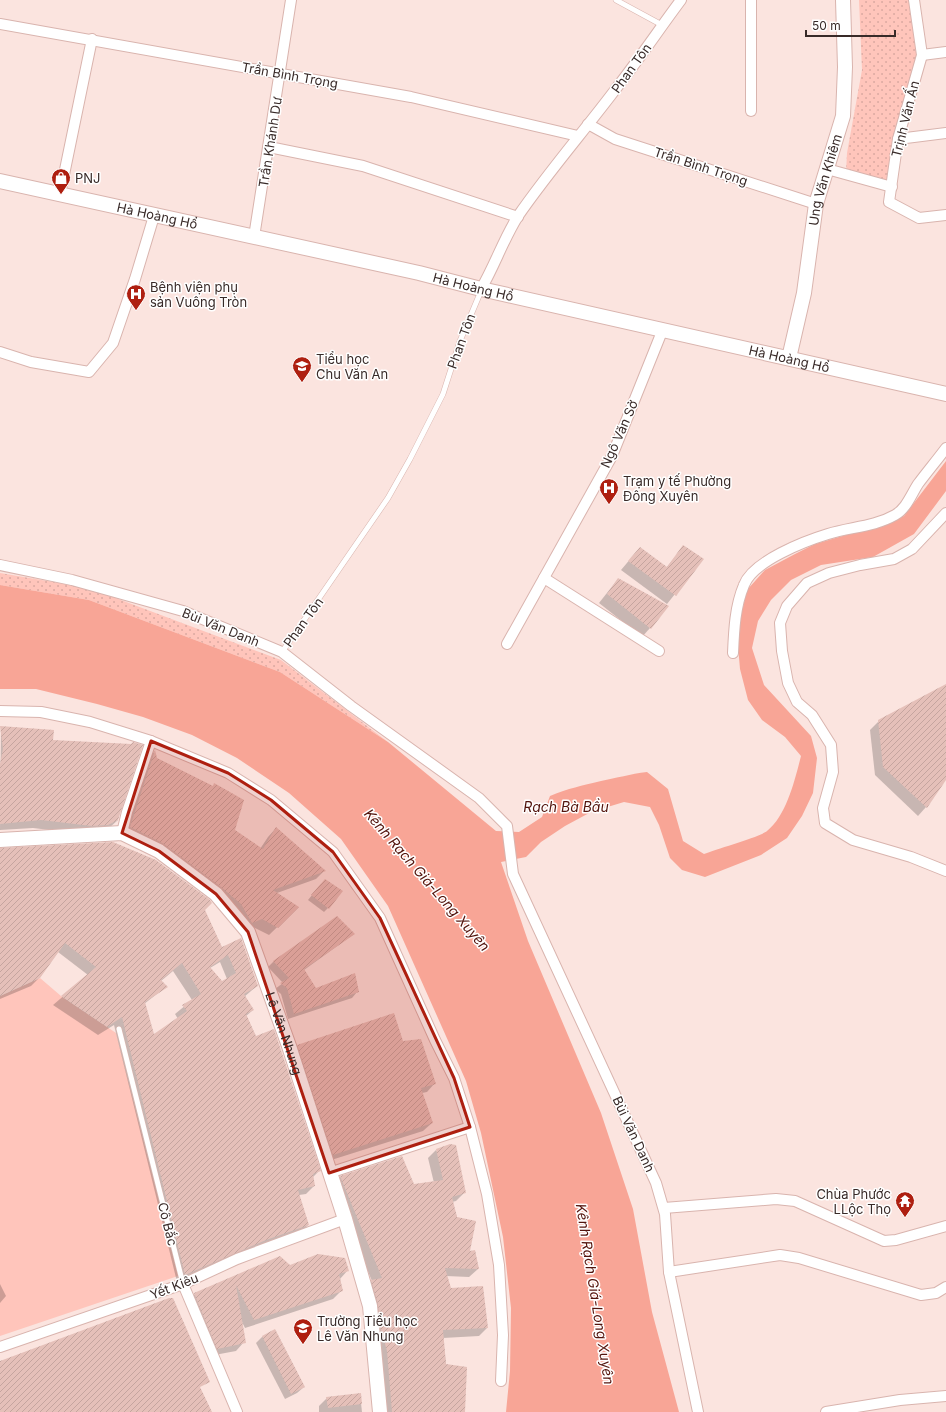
<svg xmlns="http://www.w3.org/2000/svg" width="946" height="1412" viewBox="0 0 946 1412" font-family="Inter,sans-serif">
  <style>
    .grass { fill: #ffc5bb }
    .park { fill: url(#park-dots) }
    .water { fill: #f8a596 }
    .shadow { fill: #0003; fill-rule: evenodd }
    .building { fill: url(#building-hatch); fill-rule: evenodd }
    .lines { fill: none; stroke-linecap: round; stroke-linejoin: round }
    .lane-casing { stroke: #d9b4ae; stroke-width: 6 }
    .street-casing { stroke: #d9b4ae; stroke-width: 12 }
    .secondary-casing { stroke: #d9b4ae; stroke-width: 16 }
    .lane { stroke: #fff; stroke-width: 5 }
    .street { stroke: #fff; stroke-width: 10 }
    .secondary { stroke: #fff; stroke-width: 14 }
    .marked { fill: #ae1f10; fill-opacity: 0.2; stroke: #ae1f10; stroke-width: 3; stroke-linejoin: round }
    .labels { text-anchor: middle; stroke-width: 3; stroke-linejoin: round; paint-order: stroke }
    .street-label { font-size: 13px; fill: #382a28; stroke: #fff }
    .poi-label { font-size: 13px; fill: #382a28; stroke: #fff; text-anchor: start }
    .water-label { font-size: 14px; font-style: italic; fill: #53140d; stroke: #fff }
  </style>
  <defs>
    <pattern id="park-dots" width="8" height="8" patternUnits="userSpaceOnUse"><rect width="8" height="8" fill="#ffc5bb"/><path d="M2 2h.1M6 6h.1" fill="none" stroke="#dba9a1" stroke-width="1.8" stroke-linecap="round"/></pattern>
    <pattern id="building-hatch" width="6" height="6" patternUnits="userSpaceOnUse"><rect width="6" height="6" fill="#e5c0b9"/><path d="M-1 1l2-2M0 6l6-6M5 7l2-2" fill="none" stroke="#c5a59f"/></pattern>
  </defs>
  <rect width="100%" height="100%" fill="#fbe4df"/>
  <!-- grass -->
  <polygon class="grass" points="40,978 61,996 116,1033 178,1276 0,1336 0,996"/>
  <!-- park -->
  <g class="park">
    <polygon points="859,0 914,0 922,55 892,187 846,173 847,153 862,70"/>
    <polygon points="0,573 89,588 281,660 388,742 280,672 89,600 0,585"/>
  </g>
  <!-- water -->
  <path class="water" d="M 946,461 L 946,491 L 914,534 L 873,557 L 821,565 L 791,580 L 771,600 L 758,621 L 752,648 L 764,685 L 811,736 L 817,758 L 813,793 L 802,816 L 787,838 L 761,855 L 705,877 L 682,870 L 670,858 L 659,825 L 650,807 L 624,802 L 591,812 L 565,826 L 541,842 L 526,857 L 501,862 L 528,941 L 601,1113 L 633,1209 L 652,1312 L 679,1412 L 506,1412 L 510,1371 L 511,1308 L 503,1237 L 481,1133 L 466,1081 L 388,906 L 341,839 L 289,793 L 237,758 L 192,735 L 143,717 L 97,704 L 36,689 L 0,689 L 0,585 L 89,600 L 280,672 L 388,742 L 496,831 L 519,832 L 542,817 L 550,796 C 569,788 581,786 601,781 C 617,778 630,774 647,772 L 668,789 L 683,841 L 704,854 C 716,849 760,837 767,831 C 787,815 795,779 801,756 L 785,737 L 762,720 L 748,700 L 740,669 L 738,646 L 741,615 L 747,590 L 765,570 L 795,554 L 815,544 L 880,525 L 904,516 Z"/>
  <!-- shadow -->
  <g class="shadow">
    <polygon points="684,546 703,559 667,604 621,570 632,557 666,568"/>
    <polygon points="618,579 650,628 642,637 599,603"/>
    <polygon points="946,685 946,778 926,807 918,816 875,775 870,730 879,721"/>
    <polygon points="1,727 52,741 118,820 109,828 83,834 33,828 0,830"/>
    <polygon points="154,752 156,758 212,787 214,785 234,830 260,849 268,837 276,828 324,871 316,879 277,893 297,908 269,935 253,927 243,931 233,912 156,852 122,836 147,759"/>
    <path d="M 0,849 L 204,910 L 221,948 L 241,939 L 257,986 L 244,997 L 253,1010 L 246,1016 L 319,1171 L 313,1177 L 314,1186 L 306,1194 L 299,1195 L 308,1225 L 300,1233 L 177,1282 L 114,1025 L 98,1035 L 53,1005 L 88,975 L 58,952 L 40,977 L 31,986 L 0,999 ZM 220,962 L 227,979 L 222,982 L 210,968 ZM 173,971 L 192,1000 L 175,1014 L 178,1019 L 153,1036 L 144,1004 L 166,987 L 161,981 Z"/>
    <polygon points="321,884 328,908 324,912 308,900"/>
    <polygon points="354,934 304,970 315,989 357,992 352,998 288,1019 281,994 275,989 283,983 268,967 274,961"/>
    <polygon points="403,1042 435,1083 427,1092 422,1093 432,1123 423,1131 325,1162 290,1054 298,1045"/>
    <polygon points="436,1150 464,1193 456,1201 452,1202 469,1253 475,1251 478,1269 469,1277 446,1276 450,1289 487,1328 479,1336 443,1338 446,1364 464,1412 383,1412 364,1289 372,1281 332,1185 341,1177 413,1185 434,1183 428,1158"/>
    <polygon points="289,1266 348,1270 340,1279 342,1290 333,1299 245,1328 241,1320 244,1342 236,1351 209,1356 186,1303 195,1294"/>
    <polygon points="0,1284 6,1296 0,1303"/>
    <polygon points="275,1330 304,1387 297,1393 285,1399 256,1343 262,1337"/>
    <polygon points="360,1394 362,1412 319,1412 319,1406 327,1398"/>
  </g>
  <!-- building -->
  <g class="building">
    <polygon points="683,545 704,559 676,596 628,561 640,547 667,567"/>
    <polygon points="618,578 669,606 651,629 607,594"/>
    <polygon points="946,684 946,780 927,808 883,767 878,720"/>
    <polygon points="0,726 54,730 53,740 131,744 133,742 143,745 118,820 108,825 92,826 41,820 0,824 0,764 3,749"/>
    <polygon points="155,750 157,758 213,786 214,783 244,800 235,830 263,849 276,827 326,871 273,890 299,907 278,928 262,919 252,923 241,904 221,887 164,844 130,827"/>
    <path d="M 113,842 L 156,860 L 210,900 L 212,903 L 205,910 L 222,947 L 241,938 L 258,986 L 244,994 L 254,1010 L 246,1014 L 256,1036 L 274,1029 L 321,1171 L 313,1174 L 315,1186 L 298,1190 L 309,1225 L 266,1240 L 185,1275 L 122,1017 L 107,1027 L 61,996 L 96,967 L 65,943 L 40,978 L 0,996 L 0,848 ZM 228,955 L 236,973 L 222,981 L 210,967 ZM 182,963 L 201,994 L 182,1005 L 187,1011 L 154,1034 L 145,1002 L 168,987 L 161,980 Z"/>
    <polygon points="325,879 343,891 329,909 311,895"/>
    <polygon points="337,916 355,934 304,969 316,988 355,973 359,992 294,1014 287,988 280,983 289,978 273,961"/>
    <polygon points="394,1013 403,1041 421,1039 436,1084 421,1088 433,1123 333,1155 297,1045"/>
    <polygon points="450,1144 456,1145 466,1193 452,1197 457,1217 476,1221 470,1251 475,1250 479,1269 445,1268 451,1288 483,1286 488,1328 443,1330 446,1364 467,1367 465,1412 392,1412 387,1351 380,1326 378,1304 371,1280 382,1278 340,1176 402,1156 414,1184 443,1180 436,1149"/>
    <polygon points="318,1254 345,1258 349,1271 339,1274 343,1291 254,1320 236,1285 246,1343 217,1349 194,1293 280,1256 290,1265"/>
    <polygon points="169,1298 173,1298 210,1382 200,1387 212,1412 0,1412 0,1361"/>
    <polygon points="275,1329 305,1387 291,1394 262,1336"/>
    <polygon points="361,1393 362,1404 328,1408 326,1397"/>
  </g>
  <g class="lines">
    <defs>
      <g id="lane">
        <polyline points="616,0 662,25"/>
        <polyline points="282,652 388,498 410,459 443,394 460,341 481,291"/>
        <polyline points="119,1029 183,1284"/>
      </g>
      <g id="street">
        <polyline points="914,0 922,55 898,139 889,202 919,218 946,215"/>
        <polyline points="0,24 411,97 578,136"/>
        <polyline points="922,55 946,52"/>
        <polyline points="751,111 751,0"/>
        <polyline points="588,124 615,139 816,204"/>
        <polyline points="898,139 946,133"/>
        <polyline points="269,147 363,166 518,217"/>
        <polyline points="827,169 892,187"/>
        <polyline points="60,194 92,39"/>
        <polyline points="254,237 291,0"/>
        <path d="M 481,289 C 495,265 503,240 518,216 C 549,171 585,130 618,86 C 640,58 660,28 681,0"/>
        <polyline points="0,352 31,362 89,372 113,343 135,279 154,216"/>
        <polyline points="946,513 912,549 894,559 860,565 829,573 807,583 787,606 780,623 782,651 788,683 797,702 812,715 831,745 833,772 823,808 825,823 853,840 911,857 946,871"/>
        <polyline points="0,565 72,580 183,611 282,652 351,706 479,798 507,826 513,874 656,1183 665,1214 669,1272 698,1412"/>
        <polyline points="544,578 659,651"/>
        <polyline points="507,644 612,456 663,329"/>
        <path d="M 733,653 C 734,630 735,606 744,585 C 753,561 805,541 828,534 C 850,527 874,527 895,515 C 906,509 911,495 918,484 C 927,472 937,460 946,448"/>
        <polyline points="0,711 41,712 90,722 151,741 228,773 271,800 333,852 380,918 435,1040 454,1078 470,1127 487,1194 499,1265 503,1335 501,1381"/>
        <polyline points="122,833 127,812 151,741"/>
        <polyline points="329,1173 470,1127"/>
        <polyline points="664,1208 776,1199 795,1201 884,1241 896,1240 946,1226"/>
        <polyline points="669,1272 780,1255 799,1258 921,1295 936,1293 946,1287"/>
        <polyline points="183,1284 237,1412"/>
        <polyline points="0,1347 183,1284 237,1259 345,1219"/>
        <polyline points="826,1412 900,1400 946,1396"/>
      </g>
      <g id="secondary">
        <path id="s1" d="M 0,181 L 419,273 L 481,289 L 946,394"/>
        <path id="s2" d="M 789,358 L 804,293 L 816,204 L 843,116 L 845,67 L 843,0"/>
        <path id="s3" d="M 0,840 L 122,833 L 159,851 L 216,894 L 248,932 L 289,1046 L 345,1219 L 370,1306 L 380,1412"/>
      </g>
    </defs>
    <!-- lane casing -->
    <use href="#lane" class="lane-casing"/>
    <!-- street casing -->
    <use href="#street" class="street-casing"/>
    <!-- secondary casing -->
    <use href="#secondary" class="secondary-casing"/>
    <!-- lane -->
    <use href="#lane" class="lane"/>
    <!-- street -->
    <use href="#street" class="street"/>
    <!-- secondary -->
    <use href="#secondary" class="secondary"/>
  </g>
  <!-- marked area -->
  <path class="marked" d="M 151,741 L 228,773 L 271,800 L 333,852 L 380,918 L 454,1078 L 470,1127 L 329,1173 L 248,932 L 216,894 L 159,851 L 122,833 Z"/>
  <!-- icons -->
  <defs>
    <symbol id="shop-pin" viewBox="-11 -11 22 30"><path d="M0 17L-7.5 6A9.5 9.5 0 1 1 7.5 6Z" fill="#ae1f10" stroke="#fff"/><path d="M-5-2.5h2.3a2.7 3.5 0 0 1 5.4 0H5L5.5 6h-11ZM-1.5-2.5h3a1.5 2.3 0 0 0-3 0Z" fill="#fff"/></symbol>
    <symbol id="hospital-pin" viewBox="-11 -11 22 30"><path d="M0 17L-7.5 6A9.5 9.5 0 1 1 7.5 6Z" fill="#ae1f10" stroke="#fff"/><path d="M-5-5h3v3.5h4V-5h3V5h-3V1.5h-4V5h-3Z" fill="#fff"/></symbol>
    <symbol id="school-pin" viewBox="-11 -11 22 30"><path d="M0 17L-7.5 6A9.5 9.5 0 1 1 7.5 6Z" fill="#ae1f10" stroke="#fff"/><path d="M0-5L7-2L0 1L-7-2ZM-4 1L0 2.5L4 1V4Q0 6-4 4Z" fill="#fff"/></symbol>
    <symbol id="temple-pin" viewBox="-11 -11 22 30"><path d="M0 17L-7.5 6A9.5 9.5 0 1 1 7.5 6Z" fill="#ae1f10" stroke="#fff"/><path d="M0-6L5-2H3V0L6.5 2.5H4V6H1.5V3h-3V6H-4V2.5H-6.5L-3 0V-2H-5Z" fill="#fff"/></symbol>
  </defs>
  <g fill-rule="evenodd">
    <use href="#shop-pin" x="50" y="167" width="22" height="30"/>
    <use href="#hospital-pin" x="125" y="283" width="22" height="30"/>
    <use href="#school-pin" x="291" y="355" width="22" height="30"/>
    <use href="#hospital-pin" x="598" y="477" width="22" height="30"/>
    <use href="#temple-pin" x="894" y="1190" width="22" height="30"/>
    <use href="#school-pin" x="292" y="1317" width="22" height="30"/>
  </g>
  <g class="labels">
    <!-- street labels -->
    <g class="street-label">
      <text transform="translate(631 68) rotate(-54)" y="5">Phan Tôn</text>
      <text transform="translate(290 75) rotate(10)" y="5">Trần Bình Trọng</text>
      <text transform="translate(905 119) rotate(-76)" y="5">Trịnh Văn Ấn</text>
      <text transform="translate(270 142) rotate(-81)" y="5">Trần Khánh Dư</text>
      <text transform="translate(701 166) rotate(18)" y="5">Trần Bình Trọng</text>
      <text dy="5" stroke="none"><textPath href="#s2" startOffset="182">Ung Văn Khiêm</textPath></text>
      <text dy="5" stroke="none"><textPath href="#s1" startOffset="161">Hà Hoàng Hổ</textPath></text>
      <text dy="5" stroke="none"><textPath href="#s1" startOffset="485">Hà Hoàng Hổ</textPath></text>
      <text transform="translate(461 341) rotate(-70)" y="5">Phan Tôn</text>
      <text dy="5" stroke="none"><textPath href="#s1" startOffset="809">Hà Hoàng Hổ</textPath></text>
      <text transform="translate(619 434) rotate(-66)" y="5">Ngô Văn Sở</text>
      <text transform="translate(303 622) rotate(-54)" y="5">Phan Tôn</text>
      <text transform="translate(221 627) rotate(22)" y="5">Bùi Văn Danh</text>
      <text dy="5" stroke="none"><textPath href="#s3" startOffset="392">Lê Văn Nhung</textPath></text>
      <text transform="translate(634 1134) rotate(65)" y="5">Bùi Văn Danh</text>
      <text transform="translate(168 1224) rotate(76)" y="5">Cô Bắc</text>
      <text transform="translate(174 1286) rotate(-21)" y="5">Yết Kiêu</text>
    </g>
    <!-- poi labels -->
    <g class="poi-label">
      <text x="75" y="183">PNJ</text>
      <text x="150" y="292">Bệnh viện phụ<tspan x="150" dy="15">sản Vuông Tròn</tspan></text>
      <text x="316" y="364">Tiểu học<tspan x="316" dy="15">Chu Văn An</tspan></text>
      <text x="623" y="486">Trạm y tế Phường<tspan x="623" dy="15">Đông Xuyên</tspan></text>
      <text x="891" y="1199" text-anchor="end">Chùa Phước<tspan x="891" dy="15">LLộc Thọ</tspan></text>
      <text x="317" y="1326">Trường Tiểu học<tspan x="317" dy="15">Lê Văn Nhung</tspan></text>
    </g>
    <!-- water labels -->
    <g class="water-label">
      <text x="566" y="812">Rạch Bà Bầu</text>
      <text transform="translate(427 880) rotate(49)" y="5">Kênh Rạch Giá-Long Xuyên</text>
      <text transform="translate(595 1294) rotate(81)" y="5">Kênh Rạch Giá-Long Xuyên</text>
    </g>
  </g>
  <!-- scale -->
  <path d="M806 30v6h89v-6" fill="none" stroke="#382a28" stroke-width="2"/>
  <text x="812" y="30" font-size="12" fill="#382a28" stroke="#ffffff" stroke-width="3" paint-order="stroke">50 m</text>
</svg>
